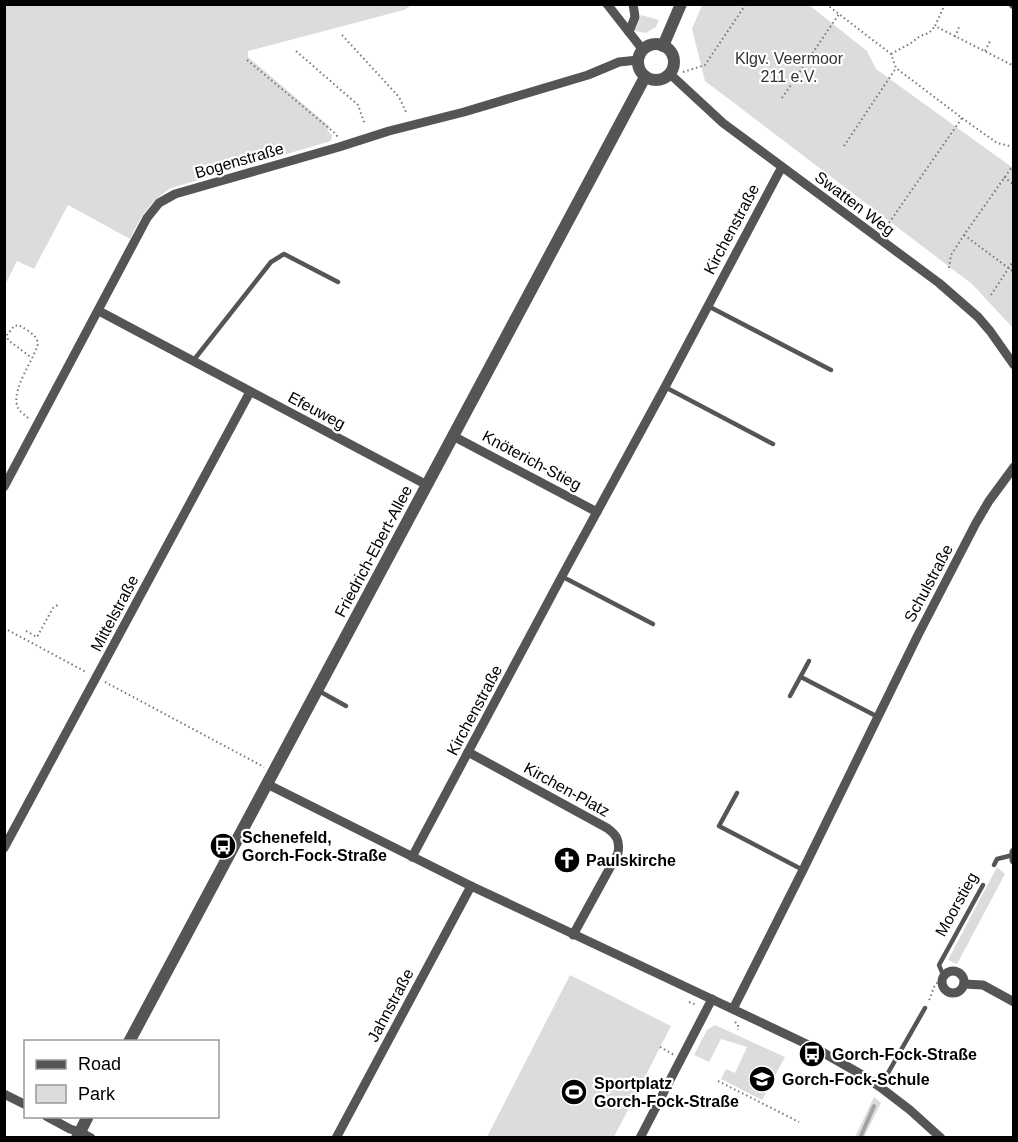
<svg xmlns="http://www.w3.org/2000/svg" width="1018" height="1142" viewBox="0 0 1018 1142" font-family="Arial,sans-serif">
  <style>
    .green { fill: #dcdcdc }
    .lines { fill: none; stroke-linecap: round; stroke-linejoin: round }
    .stream { stroke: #a3a3a3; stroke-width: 4 }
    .path { stroke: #777; stroke-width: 2; stroke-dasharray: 1.5 3; stroke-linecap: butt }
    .service { stroke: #555; stroke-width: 4.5 }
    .minor { stroke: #555; stroke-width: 9 }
    .tertiary { stroke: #555; stroke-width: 12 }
    .labels { text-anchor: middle; stroke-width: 4.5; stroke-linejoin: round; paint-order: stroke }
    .park-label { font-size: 16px; fill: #333; stroke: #fff }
    .street-label { font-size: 16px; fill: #000; stroke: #fff }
    .poi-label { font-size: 16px; font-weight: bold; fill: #000; stroke: #fff; text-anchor: start }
  </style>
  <rect width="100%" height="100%" fill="#fff"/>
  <!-- green -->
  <g class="green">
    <path d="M 4,5 L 5,4 L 412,5 L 404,10 L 248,51 L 248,57 L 330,127 L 327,130 L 332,135 L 331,141 L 171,188 C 148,203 142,215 130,239 L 68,205 L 34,269 L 17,261 L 5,285 Z"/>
    <polygon points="702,5 809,5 867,51 876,69 1013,168 1013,328 972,284 705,81 692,29"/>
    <polygon points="641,15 659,20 656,27 646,33 635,31"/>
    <polygon points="997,867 1005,874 957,964 948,960"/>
    <polygon points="570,975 671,1026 614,1137 487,1137"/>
    <polygon points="715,1025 785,1057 762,1100 721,1079 726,1069 735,1073 747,1047 721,1039 709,1062 694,1055 707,1030"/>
    <polygon points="874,1097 881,1103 864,1137 855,1137"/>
  </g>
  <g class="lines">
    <!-- stream -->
    <polyline class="stream" points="860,1138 874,1106"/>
    <!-- path -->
    <g class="path">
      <polyline points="826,4 891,54 896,68 962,118 884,230"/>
      <polyline points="945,4 935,26 1014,66"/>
      <polyline points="342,35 399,97 406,112"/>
      <polyline points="955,37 959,27"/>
      <polyline points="296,51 358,105 365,125"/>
      <polyline points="985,51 990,41"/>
      <polyline points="891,54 911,43 920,36 929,33 935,26"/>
      <polyline points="247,60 336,134 338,138"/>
      <polyline points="683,72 705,65 746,4"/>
      <polyline points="782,98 839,14"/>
      <polyline points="962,118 997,143 1014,147"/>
      <polyline points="844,146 896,68"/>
      <polyline points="1004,177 1014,185"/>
      <polyline points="964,235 1014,272"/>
      <polyline points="949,268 951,255 964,235 1014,164"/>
      <polyline points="991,295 1014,260"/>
      <path d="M 28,418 C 25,415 20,412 18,408 C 11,393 28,368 34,354 C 36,349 39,346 37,340 C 34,333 25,329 19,325 L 14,326 L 7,335 L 8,340 L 32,358"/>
      <polyline points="4,628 86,672"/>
      <polyline points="26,631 37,637 53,608 59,604"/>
      <polyline points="105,682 264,767"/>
      <path d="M 929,1000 C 932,994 933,986 938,982"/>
      <polyline points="689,1002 697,1005"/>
      <polyline points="735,1022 738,1024 738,1030"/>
      <polyline points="660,1047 674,1055"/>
      <polyline points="718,1081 799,1122"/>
    </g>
    <!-- service -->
    <g class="service">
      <polyline points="708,306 831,370"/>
      <polyline points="193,361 271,262 284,254 338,282"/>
      <polyline points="665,387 773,444"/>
      <polyline points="563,577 653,624"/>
      <polyline points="801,677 878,717"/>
      <polyline points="319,691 346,706"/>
      <polyline points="790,696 809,661"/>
      <polyline points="737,793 719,826 803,870"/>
      <polyline points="994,865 997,859 1013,855"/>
      <polyline points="944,977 939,965 983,885"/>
      <polyline points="880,1087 925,1008"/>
    </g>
    <!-- minor -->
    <g class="minor">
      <polyline points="607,4 643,50"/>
      <polyline points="1013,4 1014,5"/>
      <polyline points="629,32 635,17 633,4"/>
      <polyline points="670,74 723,123 939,283 978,317 990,331 1014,365"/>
      <polyline points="99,311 427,485"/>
      <polyline points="453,436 597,512"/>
      <polyline points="4,487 147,218 159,203 175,194 339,147 389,131 464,112 588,75 619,62 638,60"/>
      <path d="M 468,752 L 607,828 C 617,835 620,841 618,853 L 573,935"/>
      <polyline points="267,784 471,886 669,979 815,1048 864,1076 880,1087 910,1110 941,1138"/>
      <polyline points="4,848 250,392"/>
      <polyline points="1014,852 1014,860"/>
      <polyline points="412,857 562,576 665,387 777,176 782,167"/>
      <circle cx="953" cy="982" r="11"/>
      <polyline points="964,984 983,985 1014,1002"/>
      <polyline points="733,1009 803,870 918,635 976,523 989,501 1014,467"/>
      <polyline points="4,1094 26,1105"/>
      <polyline points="46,1116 70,1129 80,1132 91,1138"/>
      <polyline points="336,1138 471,886"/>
      <polyline points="640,1138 712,999"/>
    </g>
    <!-- tertiary -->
    <g class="tertiary">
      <circle cx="656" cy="62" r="18"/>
      <polyline points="663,46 681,4"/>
      <polyline points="129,1042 645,77"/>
      <polyline points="77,1138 88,1116"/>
    </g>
  </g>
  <!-- icons -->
  <defs>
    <symbol id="bus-disc" viewBox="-11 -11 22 22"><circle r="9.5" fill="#000" stroke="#fff"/><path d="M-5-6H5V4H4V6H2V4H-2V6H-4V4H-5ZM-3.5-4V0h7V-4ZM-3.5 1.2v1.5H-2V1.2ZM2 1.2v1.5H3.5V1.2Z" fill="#fff"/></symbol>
    <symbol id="church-disc" viewBox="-11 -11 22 22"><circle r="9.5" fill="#000" stroke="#fff"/><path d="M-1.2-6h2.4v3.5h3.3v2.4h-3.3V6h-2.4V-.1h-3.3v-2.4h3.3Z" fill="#fff"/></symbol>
    <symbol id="school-disc" viewBox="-11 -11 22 22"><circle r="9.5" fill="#000" stroke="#fff"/><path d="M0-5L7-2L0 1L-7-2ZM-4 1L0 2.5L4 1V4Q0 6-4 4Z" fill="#fff"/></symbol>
    <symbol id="stadium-disc" viewBox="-11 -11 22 22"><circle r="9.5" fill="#000" stroke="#fff"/><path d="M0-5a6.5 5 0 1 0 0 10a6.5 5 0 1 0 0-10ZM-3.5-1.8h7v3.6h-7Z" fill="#fff"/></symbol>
  </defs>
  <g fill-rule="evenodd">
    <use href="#bus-disc" x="208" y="831" width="30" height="30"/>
    <use href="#church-disc" x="552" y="845" width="30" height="30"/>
    <use href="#bus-disc" x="797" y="1039" width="30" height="30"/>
    <use href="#school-disc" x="747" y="1064" width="30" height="30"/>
    <use href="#stadium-disc" x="559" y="1077" width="30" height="30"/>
  </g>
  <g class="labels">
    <!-- park labels -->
    <g class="park-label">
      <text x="789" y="64">Klgv. Veermoor<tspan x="789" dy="18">211 e.V.</tspan></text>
    </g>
    <!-- street labels -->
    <g class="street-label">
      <text transform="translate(239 160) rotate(-16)" y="6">Bogenstraße</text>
      <text transform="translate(855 203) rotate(37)" y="6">Swatten Weg</text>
      <text transform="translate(731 229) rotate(-62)" y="6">Kirchenstraße</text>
      <text transform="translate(317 410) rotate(28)" y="6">Efeuweg</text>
      <text transform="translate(532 460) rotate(28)" y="6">Knöterich-Stieg</text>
      <text transform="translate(373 551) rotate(-62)" y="6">Friedrich-Ebert-Allee</text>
      <text transform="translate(928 583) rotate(-62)" y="6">Schulstraße</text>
      <text transform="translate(114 613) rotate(-62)" y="6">Mittelstraße</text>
      <text transform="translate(474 710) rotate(-62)" y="6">Kirchenstraße</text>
      <text transform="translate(567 789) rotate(29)" y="6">Kirchen-Platz</text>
      <text transform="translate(956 904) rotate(-61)" y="6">Moorstieg</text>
      <text transform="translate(390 1005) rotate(-62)" y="6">Jahnstraße</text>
    </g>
    <!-- poi labels -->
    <g class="poi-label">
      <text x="242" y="843">Schenefeld,<tspan x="242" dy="18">Gorch-Fock-Straße</tspan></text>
      <text x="586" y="866">Paulskirche</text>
      <text x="832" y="1060">Gorch-Fock-Straße</text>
      <text x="782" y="1085">Gorch-Fock-Schule</text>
      <text x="594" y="1089">Sportplatz<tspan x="594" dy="18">Gorch-Fock-Straße</tspan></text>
    </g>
  </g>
  <!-- border -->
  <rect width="1018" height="1142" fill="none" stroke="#000000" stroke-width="12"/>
  <!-- legend -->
  <rect x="24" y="1040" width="195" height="78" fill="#ffffff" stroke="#999999" stroke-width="1.5"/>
  <rect x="36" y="1060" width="30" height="9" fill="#555555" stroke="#999999" stroke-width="1.5"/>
  <text x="78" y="1070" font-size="18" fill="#000000">Road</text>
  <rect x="36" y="1085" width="30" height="18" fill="#dcdcdc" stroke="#999999" stroke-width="1.5"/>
  <text x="78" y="1100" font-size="18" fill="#000000">Park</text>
</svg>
